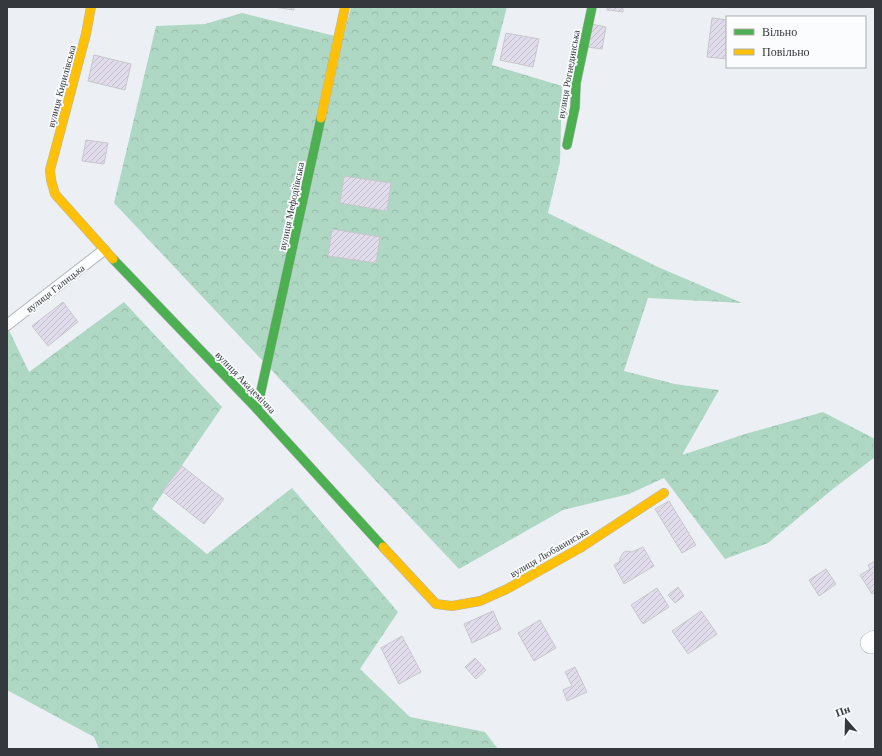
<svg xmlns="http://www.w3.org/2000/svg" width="882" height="756" viewBox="0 0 882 756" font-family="Georgia,serif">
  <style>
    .forest { fill: url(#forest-crowns) }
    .building { fill: url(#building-hatch); stroke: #c6c7cb }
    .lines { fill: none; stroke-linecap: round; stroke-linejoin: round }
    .lane-casing { stroke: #b2b5b8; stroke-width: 12 }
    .street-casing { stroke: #b2b5b8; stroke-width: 22 }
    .fast-casing { stroke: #b2b5b8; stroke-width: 10 }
    .slow-casing { stroke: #b2b5b8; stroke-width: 10 }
    .lane { stroke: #fcfdfe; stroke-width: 10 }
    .street { stroke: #fcfdfe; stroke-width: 21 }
    .fast { stroke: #4caf50; stroke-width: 9 }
    .slow { stroke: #ffc107; stroke-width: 9 }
    .labels { text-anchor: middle; stroke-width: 3.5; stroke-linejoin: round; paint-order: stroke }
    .street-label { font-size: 10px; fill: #35383c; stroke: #fafcfe }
  </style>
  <defs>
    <pattern id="forest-crowns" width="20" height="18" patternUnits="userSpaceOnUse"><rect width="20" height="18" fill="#aed8c3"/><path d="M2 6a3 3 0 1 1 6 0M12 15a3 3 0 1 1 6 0" fill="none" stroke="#96baa8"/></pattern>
    <pattern id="building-hatch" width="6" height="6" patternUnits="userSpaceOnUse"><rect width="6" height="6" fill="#e1dceb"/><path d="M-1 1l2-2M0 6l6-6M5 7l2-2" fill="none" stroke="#c2beca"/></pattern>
  </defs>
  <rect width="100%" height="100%" fill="#ecf0f5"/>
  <!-- forest -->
  <g class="forest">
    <polygon points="351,7 507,7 492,65 562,86 560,162 548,213 658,267 742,303 648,298 624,371 675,384 719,390 682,455 745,434 823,412 875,439 875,457 833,489 768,543 725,559 664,478 629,494 563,510 459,569 114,203 156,26 205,24 242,13 343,38"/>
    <polygon points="124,302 222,407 152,509 207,554 292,488 398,612 360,669 410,717 485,732 498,749 99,749 94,737 7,690 7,326 29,372"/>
  </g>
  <!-- building -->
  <g class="building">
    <polygon points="274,7 294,7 294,10"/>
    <polygon points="607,7 623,7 623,12 607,10"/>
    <polygon points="712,18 727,20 727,59 707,57"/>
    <polygon points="591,24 606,27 602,49 587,47"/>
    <polygon points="506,33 539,39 533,67 500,60"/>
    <polygon points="94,55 131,64 125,90 88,81"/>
    <polygon points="86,140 108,143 104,164 82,161"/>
    <polygon points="344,176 391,183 387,211 340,203"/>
    <polygon points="332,229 380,237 376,263 328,256"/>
    <polygon points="63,302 78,322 48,346 32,326"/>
    <polygon points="182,466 224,499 204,524 162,491"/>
    <polygon points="669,501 696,545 682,553 655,509"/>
    <polygon points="643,547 654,566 624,584 614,565 620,561 620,558 623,553 626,551 632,552"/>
    <polygon points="875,561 875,592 872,594 860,575 870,569 868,565"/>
    <polygon points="826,569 836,584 819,596 809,580"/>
    <polygon points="678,587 684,596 675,603 668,595"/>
    <polygon points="657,588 669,607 643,624 631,605"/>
    <polygon points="493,611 501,629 472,643 464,624"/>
    <polygon points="701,611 717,634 688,654 672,631"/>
    <polygon points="540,620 556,648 534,661 518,633"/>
    <polygon points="402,636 421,672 399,684 381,648"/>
    <polygon points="475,658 486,670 476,679 465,667"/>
    <polygon points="575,667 587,692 567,701 563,690 572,686 565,672"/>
  </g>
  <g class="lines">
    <defs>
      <polyline id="lane" points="7,325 104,250"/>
      <polyline id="street" points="871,643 875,641"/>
      <g id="fast">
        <polyline points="567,145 575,107 576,83 592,7"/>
        <polyline points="113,259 257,409 383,547"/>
        <polyline points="257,409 321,118"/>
      </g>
      <g id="slow">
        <polyline points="91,7 86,34 50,170 51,180 55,194 113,259"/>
        <polyline points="321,118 345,7"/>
        <polyline points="383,547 436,604 452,606 480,601 507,589 580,548 664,493"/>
      </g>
    </defs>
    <!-- lane casing -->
    <use href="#lane" class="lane-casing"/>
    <!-- street casing -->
    <use href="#street" class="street-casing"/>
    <!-- fast casing -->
    <use href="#fast" class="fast-casing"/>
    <!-- slow casing -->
    <use href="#slow" class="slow-casing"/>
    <!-- lane -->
    <use href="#lane" class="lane"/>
    <!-- street -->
    <use href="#street" class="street"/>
    <!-- fast -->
    <use href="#fast" class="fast"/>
    <!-- slow -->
    <use href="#slow" class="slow"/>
  </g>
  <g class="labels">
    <!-- street labels -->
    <g class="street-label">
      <text transform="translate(568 74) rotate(-80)" y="4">вулиця Рогнединська</text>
      <text transform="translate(61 86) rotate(-75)" y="4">вулиця Кирилівська</text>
      <text transform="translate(291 206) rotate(-78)" y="4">вулиця Мефодіївська</text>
      <text transform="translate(55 288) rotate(-38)" y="4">вулиця Галицька</text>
      <text transform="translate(246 382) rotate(46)" y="4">вулиця Академічна</text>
      <text transform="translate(549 552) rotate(-30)" y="4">вулиця Любавинська</text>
    </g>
  </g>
  <!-- border -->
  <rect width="882" height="756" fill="none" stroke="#35383c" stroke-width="16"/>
  <!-- legend -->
  <rect x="726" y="16" width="140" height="52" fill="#fafcfe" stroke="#abaeb0"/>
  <rect x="734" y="29" width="20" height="6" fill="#4caf50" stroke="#abaeb0"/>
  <text x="762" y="36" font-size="12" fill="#35383c">Вільно</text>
  <rect x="734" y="49" width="20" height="6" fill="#ffc107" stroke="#abaeb0"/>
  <text x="762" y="56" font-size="12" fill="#35383c">Повільно</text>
  <!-- north arrow -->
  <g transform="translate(846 720) rotate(340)" stroke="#fafcfe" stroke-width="3" paint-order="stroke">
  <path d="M0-3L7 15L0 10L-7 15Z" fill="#35383c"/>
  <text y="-6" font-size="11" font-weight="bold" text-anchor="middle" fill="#35383c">Пн</text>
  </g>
</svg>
